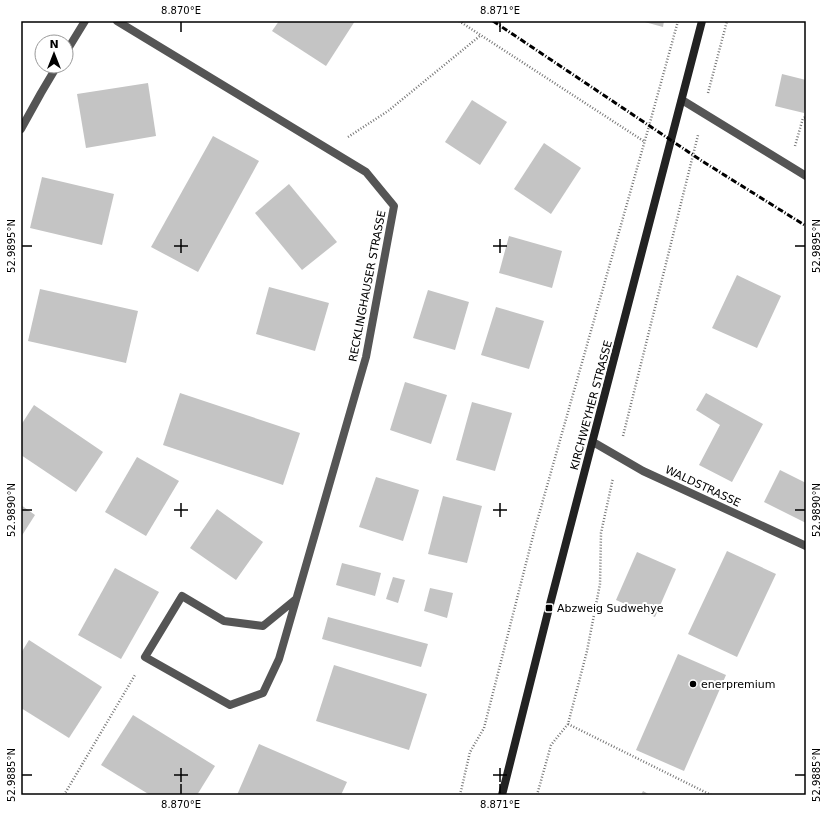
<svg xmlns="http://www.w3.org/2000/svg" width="827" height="816" viewBox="0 0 827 816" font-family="'DejaVu Sans',sans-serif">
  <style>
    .building { fill: #c4c4c4 }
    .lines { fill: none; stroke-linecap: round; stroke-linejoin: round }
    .path { stroke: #777; stroke-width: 2.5; stroke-dasharray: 1 2; stroke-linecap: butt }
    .lane { stroke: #555; stroke-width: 8 }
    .street { stroke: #555; stroke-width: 8 }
    .secondary { stroke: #222; stroke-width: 8 }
    .rail { stroke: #000; stroke-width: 3; stroke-dasharray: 6 2 1 2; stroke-linecap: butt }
    .ticks { fill: none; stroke: #000; stroke-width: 1.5 }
    .poi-dot { fill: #000; stroke: #fff; stroke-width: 1.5 }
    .labels { text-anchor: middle; stroke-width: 4; stroke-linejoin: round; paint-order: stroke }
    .street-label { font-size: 11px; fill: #000; stroke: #fff }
    .poi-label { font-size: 11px; fill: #000; stroke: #fff; text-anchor: start }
    .neatline { fill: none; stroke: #000; stroke-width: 1.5 }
    .ticks-label { font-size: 10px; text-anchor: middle; fill: #000 }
  </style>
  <rect width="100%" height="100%" fill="#fff"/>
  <!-- building -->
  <g class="building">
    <polygon points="279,21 355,21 326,66 272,31"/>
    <polygon points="641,21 664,21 663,27"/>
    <polygon points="782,74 806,80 806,104 804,113 775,106"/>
    <polygon points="148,83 156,136 86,148 77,94"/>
    <polygon points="472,100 507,122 480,165 445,142"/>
    <polygon points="213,136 259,161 198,272 151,247"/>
    <polygon points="544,143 581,168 551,214 514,189"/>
    <polygon points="42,177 114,194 102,245 30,228"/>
    <polygon points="289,184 337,242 302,270 255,213"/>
    <polygon points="509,236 562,251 552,288 499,273"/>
    <polygon points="737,275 781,296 757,348 712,328"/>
    <polygon points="269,287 329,303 315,351 256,334"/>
    <polygon points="40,289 138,311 126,363 28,341"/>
    <polygon points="428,290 469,302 455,350 413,338"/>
    <polygon points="496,307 544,321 529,369 481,355"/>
    <polygon points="405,382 447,395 431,444 390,430"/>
    <polygon points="180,393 300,433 283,485 163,445"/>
    <polygon points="706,393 763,424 732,482 699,465 720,425 696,410"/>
    <polygon points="472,402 512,413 495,471 456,460"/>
    <polygon points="34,405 103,452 76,492 21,455 21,425"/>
    <polygon points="137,457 179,481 146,536 105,512"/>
    <polygon points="780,470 806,483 806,523 764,502"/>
    <polygon points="376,477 419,490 403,541 359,527"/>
    <polygon points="443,496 482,506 467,563 428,554"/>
    <polygon points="21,505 35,515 21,537"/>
    <polygon points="217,509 263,542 236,580 190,548"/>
    <polygon points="727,551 776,574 737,657 688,634"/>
    <polygon points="637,552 676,569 655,617 616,600"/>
    <polygon points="342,563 381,573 375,596 336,585"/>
    <polygon points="115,568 159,592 121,659 78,635"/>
    <polygon points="393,577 405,580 398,603 386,599"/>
    <polygon points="430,588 453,593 447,618 424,611"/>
    <polygon points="328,617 428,644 421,667 322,639"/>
    <polygon points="29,640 102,687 69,738 21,708 21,653"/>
    <polygon points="678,654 726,675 684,771 636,750"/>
    <polygon points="334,665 427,694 409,750 316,721"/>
    <polygon points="133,715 215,766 197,795 150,795 101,765"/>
    <polygon points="259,744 347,782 341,795 237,795"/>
    <polygon points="643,791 650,795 641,795"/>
  </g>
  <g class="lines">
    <!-- path -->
    <g class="path">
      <polyline points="459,21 645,142"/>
      <polyline points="708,93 727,21"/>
      <polyline points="348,137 388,111 481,35"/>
      <polyline points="795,146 803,118 806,117"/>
      <polyline points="623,436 698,135"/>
      <polyline points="568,724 711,795"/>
      <polyline points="64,795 135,675"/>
      <polyline points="460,795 470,752 484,728 534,532 649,126 678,21"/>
      <polyline points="537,795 551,745 568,724 587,651 600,584 601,533 613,478"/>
    </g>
    <!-- lane -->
    <polyline class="lane" points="682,100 806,176"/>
    <!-- street -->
    <g class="street">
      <polyline points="117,21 366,172 394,206 366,357 279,659 263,693 230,705 145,657 182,596 224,621 263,626 296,599"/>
      <polyline points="66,52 85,21"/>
      <polyline points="21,129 41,93 57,66"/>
      <polyline points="593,442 643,471 806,546"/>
    </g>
    <!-- secondary -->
    <polyline class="secondary" points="502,795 549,608 702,21"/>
    <!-- rail -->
    <polyline class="rail" points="493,21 702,161 806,226"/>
  </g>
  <!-- ticks -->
  <path class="ticks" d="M 181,22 L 181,32M 500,22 L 500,32M 181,239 L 181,253M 500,239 L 500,253M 22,246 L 32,246M 174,246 L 188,246M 493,246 L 507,246M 795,246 L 805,246M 181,503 L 181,517M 500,503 L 500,517M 22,510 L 32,510M 174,510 L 188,510M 493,510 L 507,510M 795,510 L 805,510M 181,768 L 181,782M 500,768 L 500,782M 22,775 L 32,775M 174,775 L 188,775M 493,775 L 507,775M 795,775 L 805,775M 181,784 L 181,794M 500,784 L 500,794"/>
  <!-- markers -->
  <g class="poi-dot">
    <rect x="545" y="604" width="8" height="8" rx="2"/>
    <circle cx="693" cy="684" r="4"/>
  </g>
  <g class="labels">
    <!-- street labels -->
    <g class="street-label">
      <text transform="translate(367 286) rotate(-79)" y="4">RECKLINGHAUSER STRASSE</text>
      <text transform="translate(591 405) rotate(-75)" y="4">KIRCHWEYHER STRASSE</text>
      <text transform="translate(703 486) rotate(25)" y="4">WALDSTRASSE</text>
    </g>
    <!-- poi labels -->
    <g class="poi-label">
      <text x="557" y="612">Abzweig Sudwehye</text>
      <text x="701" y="688">enerpremium</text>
    </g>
  </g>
  <!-- border -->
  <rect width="827" height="816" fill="none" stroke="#ffffff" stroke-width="44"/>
  <!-- north arrow -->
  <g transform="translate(54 54)"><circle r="19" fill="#ffffff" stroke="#999999"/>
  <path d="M0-3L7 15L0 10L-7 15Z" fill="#000000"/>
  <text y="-6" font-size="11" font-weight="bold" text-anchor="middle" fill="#000000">N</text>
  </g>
  <rect x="22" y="22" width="783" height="772" class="neatline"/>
  <g class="ticks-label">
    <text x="181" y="14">8.870°E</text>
    <text x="500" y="14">8.871°E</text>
    <text transform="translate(11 246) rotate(-90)" y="4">52.9895°N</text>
    <text transform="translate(816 246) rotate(-90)" y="4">52.9895°N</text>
    <text transform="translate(11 510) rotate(-90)" y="4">52.9890°N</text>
    <text transform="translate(816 510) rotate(-90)" y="4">52.9890°N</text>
    <text transform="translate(11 775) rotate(-90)" y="4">52.9885°N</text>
    <text transform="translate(816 775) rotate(-90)" y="4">52.9885°N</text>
    <text x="181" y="808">8.870°E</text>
    <text x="500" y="808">8.871°E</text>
  </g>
</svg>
